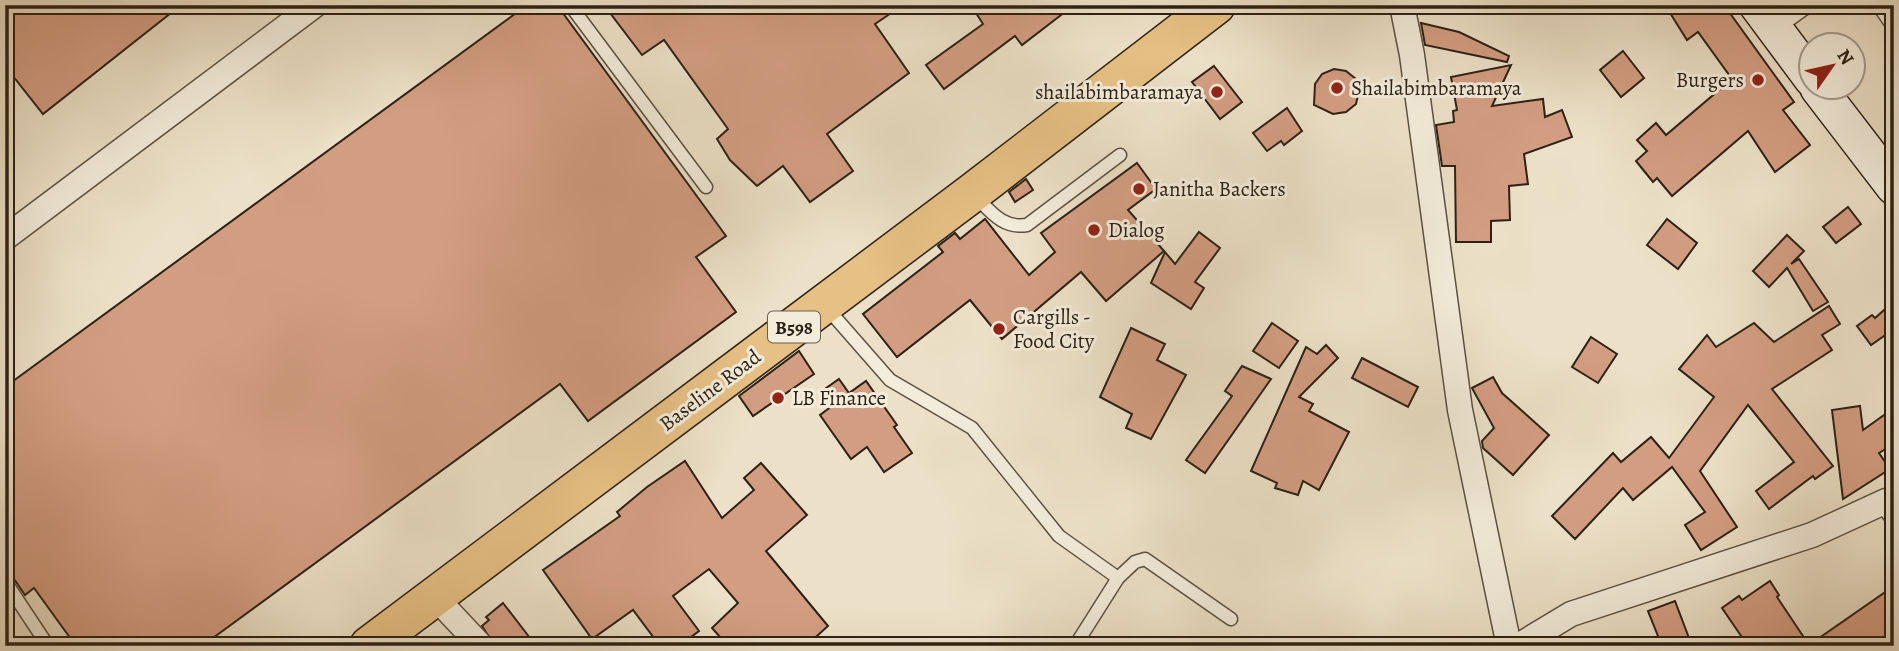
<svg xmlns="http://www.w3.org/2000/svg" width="1899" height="651" viewBox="0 0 1899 651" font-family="Alegreya,serif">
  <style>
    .building { fill: #d39d82; stroke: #2c2115; stroke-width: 2 }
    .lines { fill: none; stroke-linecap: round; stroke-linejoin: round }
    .lane-casing { stroke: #5c5142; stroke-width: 15 }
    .street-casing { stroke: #5c5142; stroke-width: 27 }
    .secondary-casing { stroke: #2c2115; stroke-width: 38 }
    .primary-casing { stroke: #2c2115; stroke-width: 41 }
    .lane { stroke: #f3ecdb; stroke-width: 12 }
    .street { stroke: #f3ecdb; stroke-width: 24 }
    .secondary { stroke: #f3ecdb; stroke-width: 35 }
    .primary { stroke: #e6c084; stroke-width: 38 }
    .poi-dot { fill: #8f2418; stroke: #f3ecdb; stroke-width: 2.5 }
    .labels { text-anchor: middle; stroke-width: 6; stroke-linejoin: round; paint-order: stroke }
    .shield { fill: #f3ecdb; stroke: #685e50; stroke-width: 2 }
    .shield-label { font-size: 19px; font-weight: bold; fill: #2c2115 }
    .poi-label { font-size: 21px; fill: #2c2115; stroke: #f3ecdb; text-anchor: start }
    .street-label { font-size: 21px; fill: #2c2115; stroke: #f3ecdb }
  </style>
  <rect width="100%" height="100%" fill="#ece1c8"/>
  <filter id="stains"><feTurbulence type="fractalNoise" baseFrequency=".00286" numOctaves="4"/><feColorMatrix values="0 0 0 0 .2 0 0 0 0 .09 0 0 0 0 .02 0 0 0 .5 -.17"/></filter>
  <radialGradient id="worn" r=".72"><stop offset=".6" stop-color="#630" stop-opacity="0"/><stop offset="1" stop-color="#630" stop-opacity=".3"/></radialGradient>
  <!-- building -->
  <g class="building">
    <polygon points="5,5 181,5 43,114 5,66"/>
    <polygon points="527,5 557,5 726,236 696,257 736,312 588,421 560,384 202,646 76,646 34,588 25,595 12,576 5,572 5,387"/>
    <polygon points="604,5 903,5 875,24 909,73 827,134 853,171 810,202 783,166 757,186 730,160 717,139 728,129 664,40 642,55"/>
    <polygon points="971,5 1074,5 1022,45 1015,36 944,89 926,65 983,24"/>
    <polygon points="1665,5 1724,5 1794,102 1783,110 1810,145 1775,172 1748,131 1672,196 1657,178 1653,182 1636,161 1647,151 1637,140 1656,123 1666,135 1732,79 1698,32 1687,40"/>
    <polygon points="1421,23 1459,32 1509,56 1507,62 1425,45"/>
    <polygon points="1623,51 1644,78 1621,97 1600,70"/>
    <polygon points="1511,65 1492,106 1543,99 1545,117 1562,110 1572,137 1524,154 1528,184 1509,186 1510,220 1491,221 1491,242 1456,242 1455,166 1442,166 1436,125 1454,122 1453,111 1457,110 1451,77"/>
    <polygon points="1214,66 1242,102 1220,119 1192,82"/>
    <polygon points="1334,69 1346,71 1356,79 1359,91 1356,104 1346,112 1333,114 1314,105 1315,84 1322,74"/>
    <polygon points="1287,108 1302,131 1284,145 1281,141 1267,151 1253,133"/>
    <polygon points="1137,163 1156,189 1128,210 1164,251 1106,301 1081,272 1002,339 970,300 897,357 863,314 943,252 938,246 955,233 960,239 985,219 1029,275 1055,252 1041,233"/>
    <polygon points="1026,179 1033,190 1015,202 1009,192"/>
    <polygon points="1848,207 1861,224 1836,243 1823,227"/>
    <polygon points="1667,219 1697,243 1678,269 1647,245"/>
    <polygon points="1199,232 1220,248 1195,282 1204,288 1191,309 1151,283 1165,252 1175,264"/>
    <polygon points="1787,235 1804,251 1791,264 1799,259 1828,302 1813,311 1787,268 1769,287 1753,271"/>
    <polygon points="1894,301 1894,329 1871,345 1857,326 1872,315 1875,318"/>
    <polygon points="1829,306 1840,324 1822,335 1832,350 1772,389 1833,466 1815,479 1813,476 1769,509 1756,491 1794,462 1748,405 1700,471 1737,527 1701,550 1685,525 1705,512 1672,467 1633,500 1623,488 1575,539 1552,516 1613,453 1621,462 1651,437 1669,458 1714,397 1679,369 1707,335 1716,347 1754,323 1774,342"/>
    <polygon points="1272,323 1298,341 1279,368 1253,351"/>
    <polygon points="1131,328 1165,344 1157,360 1186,375 1151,439 1126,428 1132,414 1100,397"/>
    <polygon points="1591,337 1617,354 1598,383 1572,367"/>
    <polygon points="1326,345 1338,358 1299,397 1313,404 1309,411 1349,432 1319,490 1303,481 1298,495 1275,488 1277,483 1251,471 1306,347 1317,354"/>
    <polygon points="799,351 814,374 753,416 739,396"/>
    <polygon points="1362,358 1418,387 1408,407 1352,378"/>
    <polygon points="1242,366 1271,379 1205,473 1186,460 1232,396 1225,391"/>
    <polygon points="1493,377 1502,393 1549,435 1513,475 1483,448 1482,441 1494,428 1472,388"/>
    <polygon points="839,379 849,393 866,381 897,425 894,427 912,453 884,472 867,447 851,459 820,415 832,406 822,391"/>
    <polygon points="1860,406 1863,430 1894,408 1894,444 1879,453 1890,469 1843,499 1832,410"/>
    <polygon points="685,461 722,518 754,490 744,478 761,463 807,515 766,551 828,626 806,646 728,646 712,628 738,603 709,569 673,596 699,631 679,646 660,646 633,610 592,639 543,570 620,516 617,512 647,487"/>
    <polygon points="1770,581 1779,595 1777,597 1809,645 1894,586 1894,646 1748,646 1722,608 1739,596 1742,600"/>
    <polygon points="1675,601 1692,646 1662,646 1648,611"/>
    <polygon points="503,603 530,638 521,646 495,646 482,626 489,620 486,617"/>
  </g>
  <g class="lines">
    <defs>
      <g id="lane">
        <polyline points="570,5 706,187"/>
        <polyline points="1878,5 1894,28"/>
        <polyline points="1778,28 1810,5"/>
        <path d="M 975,196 C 991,212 1003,229 1027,225 L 1120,155"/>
        <polyline points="826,307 890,380 972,428 1059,536 1118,578 1075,646"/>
        <polyline points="1118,578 1135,562 1145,559 1231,619"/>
        <polyline points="5,581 48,646"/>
      </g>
      <g id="street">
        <polyline points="1402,5 1412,55 1460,410 1509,646"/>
        <polyline points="5,238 315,5"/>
        <polyline points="435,597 481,646"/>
        <polyline points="1518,646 1571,614 1812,535 1886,501 1894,512"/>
      </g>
      <g id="secondary">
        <polyline points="1757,5 1812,79"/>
        <polyline points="1818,88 1894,187"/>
      </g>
      <polyline id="primary" points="369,646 972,193 1216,5"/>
    </defs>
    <!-- lane casing -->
    <use href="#lane" class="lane-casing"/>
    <!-- street casing -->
    <use href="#street" class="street-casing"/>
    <!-- secondary casing -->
    <use href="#secondary" class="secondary-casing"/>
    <!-- primary casing -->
    <use href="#primary" class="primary-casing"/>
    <!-- lane -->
    <use href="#lane" class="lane"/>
    <!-- street -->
    <use href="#street" class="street"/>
    <!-- secondary -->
    <use href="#secondary" class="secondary"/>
    <!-- primary -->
    <use href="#primary" class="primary"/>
  </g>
  <!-- markers -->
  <g class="poi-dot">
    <circle cx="1758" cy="80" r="7"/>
    <circle cx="1337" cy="88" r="7"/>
    <circle cx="1217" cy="92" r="7"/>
    <circle cx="1139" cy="189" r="7"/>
    <circle cx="1094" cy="230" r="7"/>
    <circle cx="999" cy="329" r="7"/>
    <circle cx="778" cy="398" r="7"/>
  </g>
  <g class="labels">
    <!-- shield labels -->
    <rect class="shield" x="768" y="311.5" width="52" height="31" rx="5"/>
    <g class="shield-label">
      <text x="794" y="334">B598</text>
    </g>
    <!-- poi labels -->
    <g class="poi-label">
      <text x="1744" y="87" text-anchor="end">Burgers</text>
      <text x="1351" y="95">Shailabimbaramaya</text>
      <text x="1203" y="99" text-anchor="end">shailabimbaramaya</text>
      <text x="1153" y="196">Janitha Backers</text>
      <text x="1108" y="237">Dialog</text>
      <text x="1013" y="324">Cargills -<tspan x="1013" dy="24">Food City</tspan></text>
      <text x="792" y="405">LB Finance</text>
    </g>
    <!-- street labels -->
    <g class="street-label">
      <text transform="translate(710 390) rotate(-37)" y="7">Baseline Road</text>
    </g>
  </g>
  <!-- margin -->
  <rect width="1899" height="651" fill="none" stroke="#ece1c8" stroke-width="28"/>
  <rect x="7" y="7" width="1885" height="637" fill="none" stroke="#2c2115" stroke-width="3.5"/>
  <rect x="14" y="14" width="1871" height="623" fill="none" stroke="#2c2115" stroke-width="2"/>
  <!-- north arrow -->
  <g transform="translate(1832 66) rotate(56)"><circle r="33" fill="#f3ecdb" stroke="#a39b8c" stroke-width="2"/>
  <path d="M0-5L12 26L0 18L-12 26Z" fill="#8f2418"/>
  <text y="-10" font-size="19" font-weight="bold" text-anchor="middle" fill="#2c2115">N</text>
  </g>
  <rect width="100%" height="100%" filter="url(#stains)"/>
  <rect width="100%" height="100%" fill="url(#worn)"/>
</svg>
